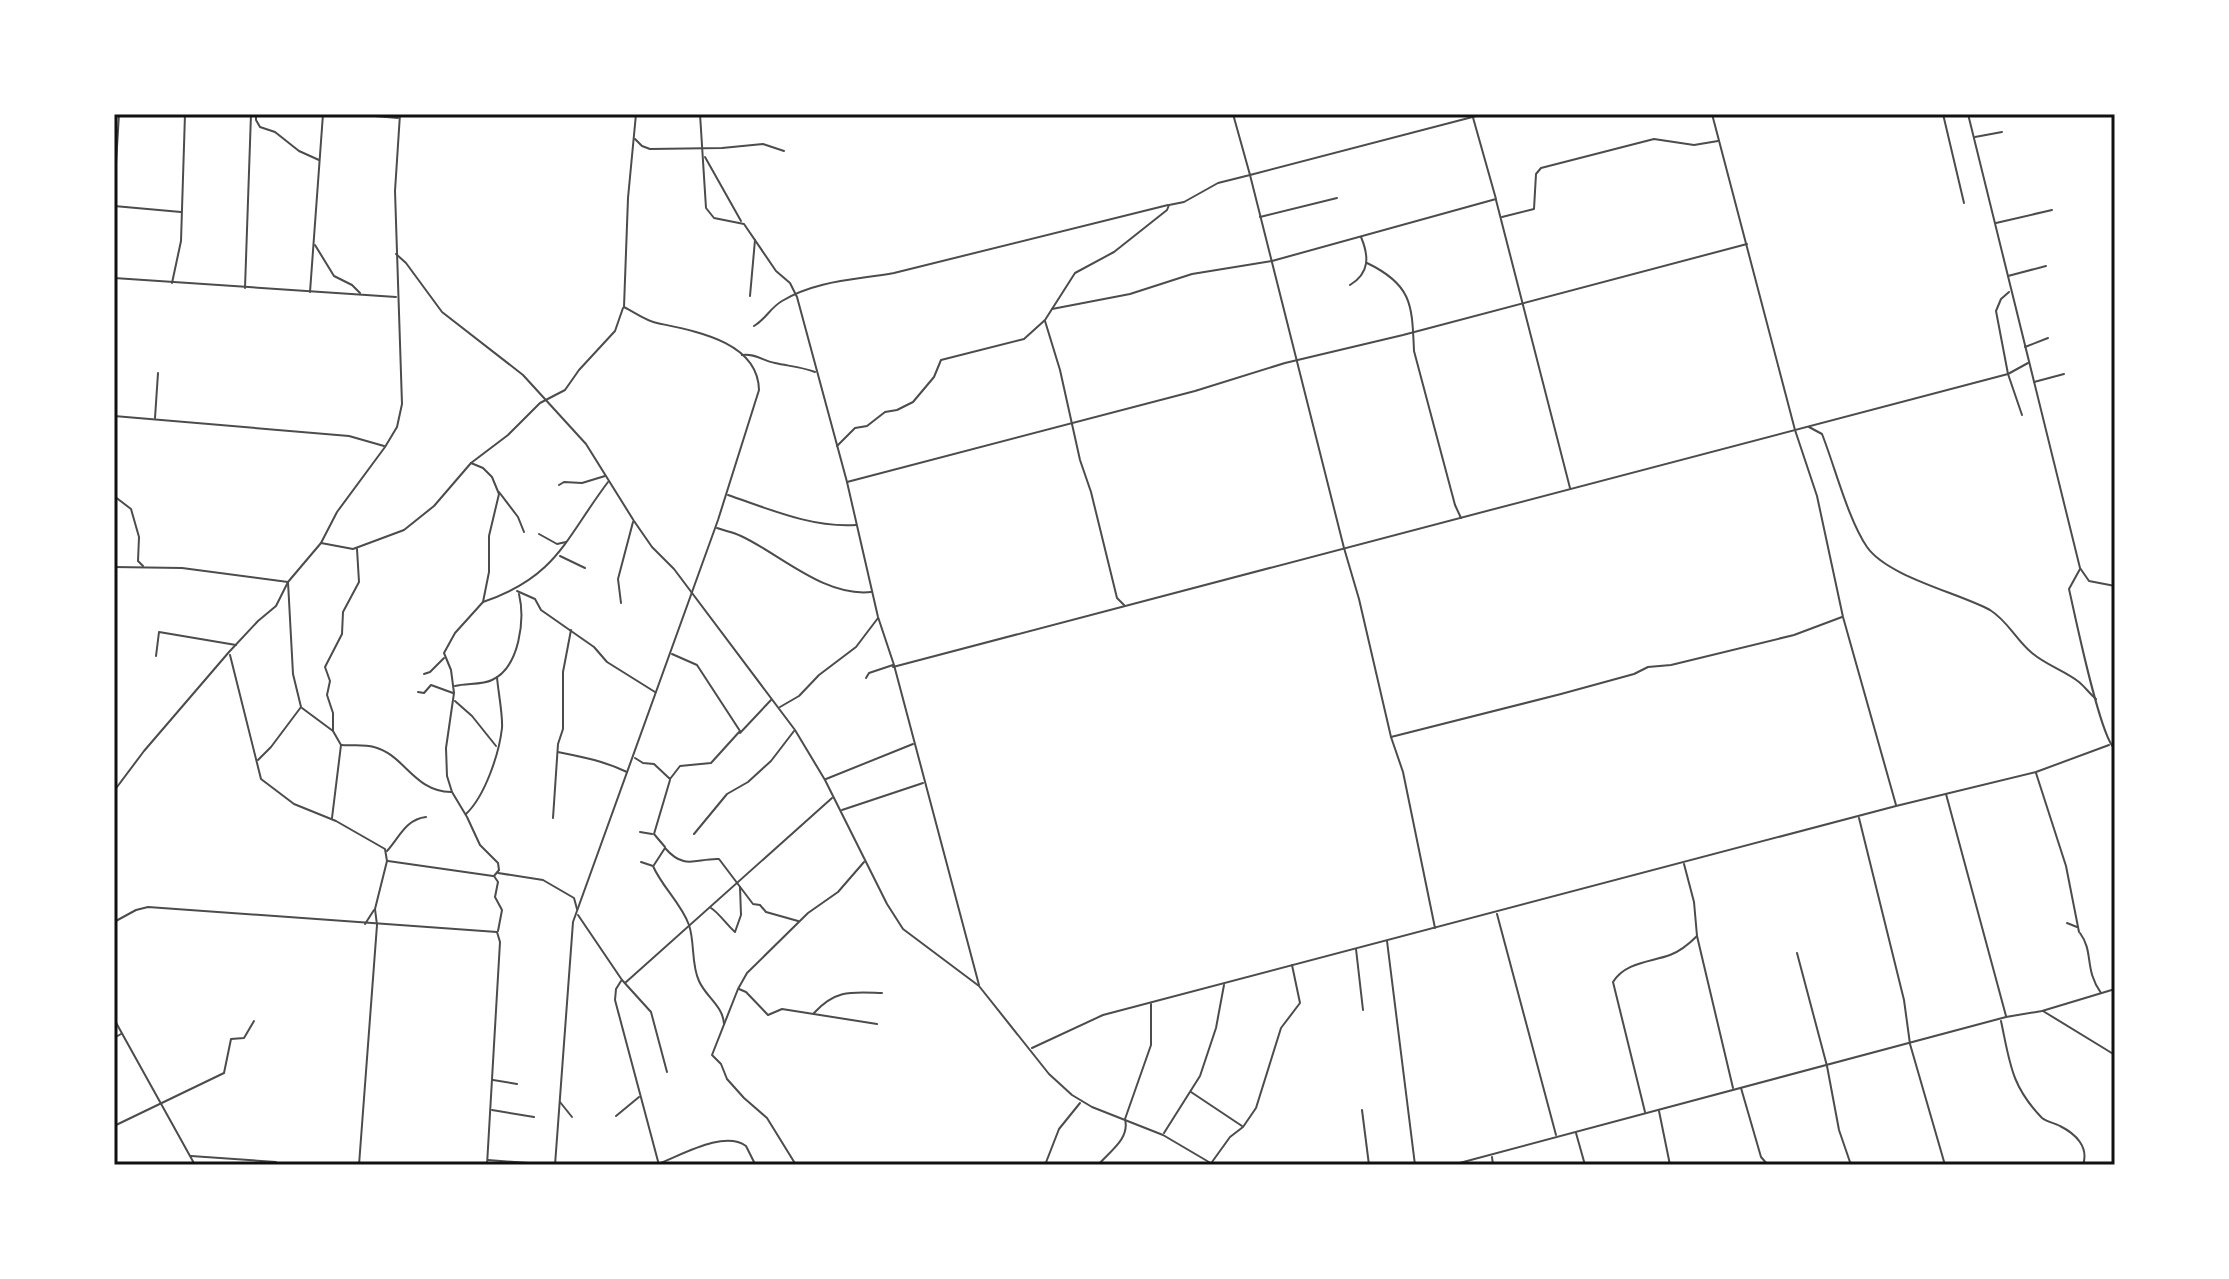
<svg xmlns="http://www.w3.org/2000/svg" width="2229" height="1279" viewBox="0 0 2229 1279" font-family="'Open Sans',sans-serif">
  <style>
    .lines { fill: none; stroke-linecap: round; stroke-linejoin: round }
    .minor { stroke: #4c4c4c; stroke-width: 2 }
    .neatline { fill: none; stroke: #111; stroke-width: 3 }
  </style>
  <rect width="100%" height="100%" fill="#fff"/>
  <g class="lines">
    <!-- minor -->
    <g class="minor">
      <polyline points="256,114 256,120 260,127 275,132 299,151 319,160"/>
      <polyline points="351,114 398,118"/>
      <polyline points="700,114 706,208 714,218 744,224 776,271 790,283 797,297 847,482 878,617 894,665 979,985"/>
      <polyline points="1233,114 1250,175 1484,114"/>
      <polyline points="1712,114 1795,430 1817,496 1843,617 1896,805"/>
      <polyline points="1943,114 1964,203"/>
      <polyline points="1968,114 2080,568 2089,581 2115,586"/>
      <polyline points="1975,137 2002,132"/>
      <polyline points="635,139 642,146 650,149 722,148 763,144 784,151"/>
      <polyline points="705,157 741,221"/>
      <polyline points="114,196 119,114"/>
      <polyline points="1496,200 1570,488"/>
      <polyline points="114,206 181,212"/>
      <polyline points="1260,217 1337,198"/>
      <polyline points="1502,217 1534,209 1536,174 1541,168 1654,139 1694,145 1718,141"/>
      <polyline points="1996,223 2052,210"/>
      <polyline points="315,245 334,276 352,285 360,293"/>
      <polyline points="396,254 406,263 442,312 523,375 586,444 634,521 652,547 674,569 795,730 825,780 887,904 903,929 979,986 1049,1074 1072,1095 1092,1107 1163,1135 1214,1165"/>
      <path d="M 1367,263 C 1413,285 1412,306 1414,351 L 1455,505 L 1461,518"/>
      <polyline points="2008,276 2046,266"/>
      <polyline points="114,278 396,297"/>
      <polyline points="172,283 181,241 185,114"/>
      <path d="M 1350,285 C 1370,273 1369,256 1361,237"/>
      <polyline points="245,288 251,114"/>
      <polyline points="310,292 323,114"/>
      <polyline points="2009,292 2001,299 1996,311 2008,374 2022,415"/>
      <polyline points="750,296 755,240"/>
      <polyline points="1052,309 1130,294 1192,274 1272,261 1496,199 1472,114"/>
      <polyline points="1045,321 1060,370 1080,460 1091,492 1117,598 1124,605"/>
      <path d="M 754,326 C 766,319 770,308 782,301 C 817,280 856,280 894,273 L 1168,205"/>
      <polyline points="2025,347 2048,338"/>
      <path d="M 742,355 C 755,353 763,361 775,363 C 788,366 802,367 815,372"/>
      <polyline points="2034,382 2064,374"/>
      <polyline points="114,416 349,436 384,446"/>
      <polyline points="155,418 158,373"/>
      <path d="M 1809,427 L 1822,434 C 1835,467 1848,519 1867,547 C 1888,577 1959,593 1990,610 C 2008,621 2016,640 2032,653 C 2046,665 2065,671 2079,682 C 2085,687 2090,694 2096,699"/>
      <polyline points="114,443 114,461"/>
      <polyline points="837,446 855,428 867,426 885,412 897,410 913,402 934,377 941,360 1024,339 1045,320 1075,273 1114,252 1167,210 1169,205 1184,202 1218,183 1250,175 1344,548 1359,599 1391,737 1403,772 1435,928"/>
      <polyline points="471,463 483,468 492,477 499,494 489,536 489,572 483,602 455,633 444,653 451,670 454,693 446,748 447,776 452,792 467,817 480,845 498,863 499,870 494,876 498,882 495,897 502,910 498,931"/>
      <polyline points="847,482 1195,391 1285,363 1403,335 1747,244"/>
      <polyline points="559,485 564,482 582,483 605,476"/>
      <polyline points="499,492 518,517 524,532"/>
      <path d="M 728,495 C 769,509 812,528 856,525"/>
      <polyline points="114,496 131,509 139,537 138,561 143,566"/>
      <path d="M 717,528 C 725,531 733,532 741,536 C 780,554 824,597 871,592"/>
      <polyline points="539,534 557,544 566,542"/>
      <polyline points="321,543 353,549 404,530 434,506 471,463 508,435 540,403 565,390 579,370 615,331 623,308"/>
      <polyline points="560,556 585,568"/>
      <polyline points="114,567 182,568 288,582 293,674 301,707 271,747 258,760"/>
      <path d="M 2080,569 L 2069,589 C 2075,615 2100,738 2115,749"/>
      <polyline points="517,591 535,599 541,610 594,647 607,662 655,692"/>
      <path d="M 483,602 C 557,577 565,539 608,482"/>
      <polyline points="621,603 618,579 633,522"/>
      <polyline points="230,655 261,779 294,804 336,821 385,849 387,861 375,909 377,925 359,1165"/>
      <polyline points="156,656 159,632 236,645"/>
      <polyline points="893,667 2008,374 2028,363"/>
      <polyline points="424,674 430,672 444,658"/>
      <polyline points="866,678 869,673 893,665"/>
      <path d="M 455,686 C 466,683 482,685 492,680 C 520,667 525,619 519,594"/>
      <polyline points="418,692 424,693 431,685 453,693"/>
      <polyline points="455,701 472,716 496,746"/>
      <polyline points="780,707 799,696 819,675 856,647 878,618"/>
      <polyline points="302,708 333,731 341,745 332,818"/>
      <polyline points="333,731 333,713 327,695 330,681 325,667 342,634 343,612 359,582 357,549"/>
      <polyline points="740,733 771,700"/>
      <polyline points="1391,737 1561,694 1634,674 1648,667 1671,665 1794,635 1842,617"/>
      <path d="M 341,745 C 352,746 364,744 374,747 C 405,755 413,791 451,792"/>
      <path d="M 558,752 C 583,757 604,761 627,772"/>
      <polyline points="635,758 643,763 654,764 670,779 680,766 711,763 740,731 697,665 672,654"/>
      <polyline points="2036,773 2066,866 2079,932"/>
      <polyline points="826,779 913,744"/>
      <polyline points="114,791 144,751 229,652 258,621 276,606 288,582 321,543 337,512 385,447 397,427 402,404 395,191 400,114"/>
      <polyline points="1946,794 2006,1016"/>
      <polyline points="842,810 923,783"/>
      <path d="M 466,814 C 485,796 499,754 502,728 C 503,715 498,691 497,677"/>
      <polyline points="553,818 558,744 563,729 563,672 571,630"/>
      <polyline points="1859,818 1904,1000 1910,1044 1945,1165"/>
      <polyline points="640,832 652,834"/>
      <polyline points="694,834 727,794 748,782 771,761 794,731"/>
      <polyline points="665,847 654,834 670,780"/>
      <path d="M 387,851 C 399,838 406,819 426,817"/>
      <polyline points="388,861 493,876"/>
      <path d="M 641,862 L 653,866 C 662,887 681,903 689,925 C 695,943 691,964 699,981 C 706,997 723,1006 724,1024"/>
      <polyline points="1684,864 1694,902 1697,936 1733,1088"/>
      <path d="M 654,865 L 665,848 C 685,871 696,858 719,859 L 753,904 L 760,905 L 766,912 L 798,921"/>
      <polyline points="498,873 543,880 574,898 577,909"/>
      <path d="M 711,908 C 718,912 727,925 735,932 L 741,915 L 740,887"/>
      <polyline points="1497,914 1556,1135"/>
      <polyline points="578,915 622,980 651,1012 667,1072"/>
      <polyline points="114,922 136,910 148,907 497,932 500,942 487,1165"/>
      <polyline points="2067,923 2077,927"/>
      <polyline points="365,924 374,910"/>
      <path d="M 2080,933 C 2094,952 2084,969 2101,993"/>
      <polyline points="1387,941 1415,1165"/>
      <polyline points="1356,949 1363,1010"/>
      <polyline points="1797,953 1827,1066 1839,1130 1851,1165"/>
      <polyline points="621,981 616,989 615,1000 659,1165"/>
      <polyline points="625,983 832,798"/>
      <polyline points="739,989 746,992 768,1015 782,1009 877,1024"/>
      <polyline points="2043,1011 2115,1055"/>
      <path d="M 814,1013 C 836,989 852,992 882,993"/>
      <polyline points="114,1019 195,1165"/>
      <path d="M 2001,1021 C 2010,1063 2011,1086 2042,1118 C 2047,1122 2055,1123 2060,1126 C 2076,1134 2089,1147 2083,1165"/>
      <polyline points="114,1038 121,1034"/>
      <polyline points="1032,1048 1103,1015 1896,806 2036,772 2109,745"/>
      <polyline points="493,1080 517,1084"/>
      <polyline points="1741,1088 1761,1157 1768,1165"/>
      <polyline points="1191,1092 1242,1126"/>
      <polyline points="560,1102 572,1117"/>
      <polyline points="492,1110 534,1117"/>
      <polyline points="1362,1110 1369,1165"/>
      <polyline points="1659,1111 1670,1165"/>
      <path d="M 1645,1112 L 1613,982 C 1625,962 1651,962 1670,955 C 1681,951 1689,944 1697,936"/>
      <polyline points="616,1116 639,1097"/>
      <polyline points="114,1126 224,1073 231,1039 244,1038 254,1021"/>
      <polyline points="1164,1133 1200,1076 1216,1028 1224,985"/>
      <polyline points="1576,1133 1585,1165"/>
      <polyline points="191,1156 276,1162"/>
      <polyline points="1492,1157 1493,1165"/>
      <polyline points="488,1160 542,1164"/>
      <polyline points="1212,1162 1230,1137 1243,1127 1256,1108 1281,1028 1300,1003 1292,965"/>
      <polyline points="609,1163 610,1165"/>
      <path d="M 658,1164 C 682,1155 724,1130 746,1146 L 755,1164"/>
      <path d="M 555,1165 L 573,922 L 718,520 L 759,390 C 758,341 694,331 657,323 C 646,321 634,312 624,307 L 628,198 L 636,114"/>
      <polyline points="796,1165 767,1118 744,1098 727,1079 721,1064 712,1055 738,989 747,973 808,913 838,892 864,862"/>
      <polyline points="1045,1165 1059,1129 1080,1103"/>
      <path d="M 1098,1165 C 1110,1151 1130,1139 1125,1119 L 1151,1045 L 1151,1004"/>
      <polyline points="1452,1165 2006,1017 2042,1011 2115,989"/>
    </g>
  </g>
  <!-- border -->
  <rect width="2229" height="1279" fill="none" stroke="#ffffff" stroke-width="232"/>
  <rect x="116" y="116" width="1997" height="1047" class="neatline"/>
</svg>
